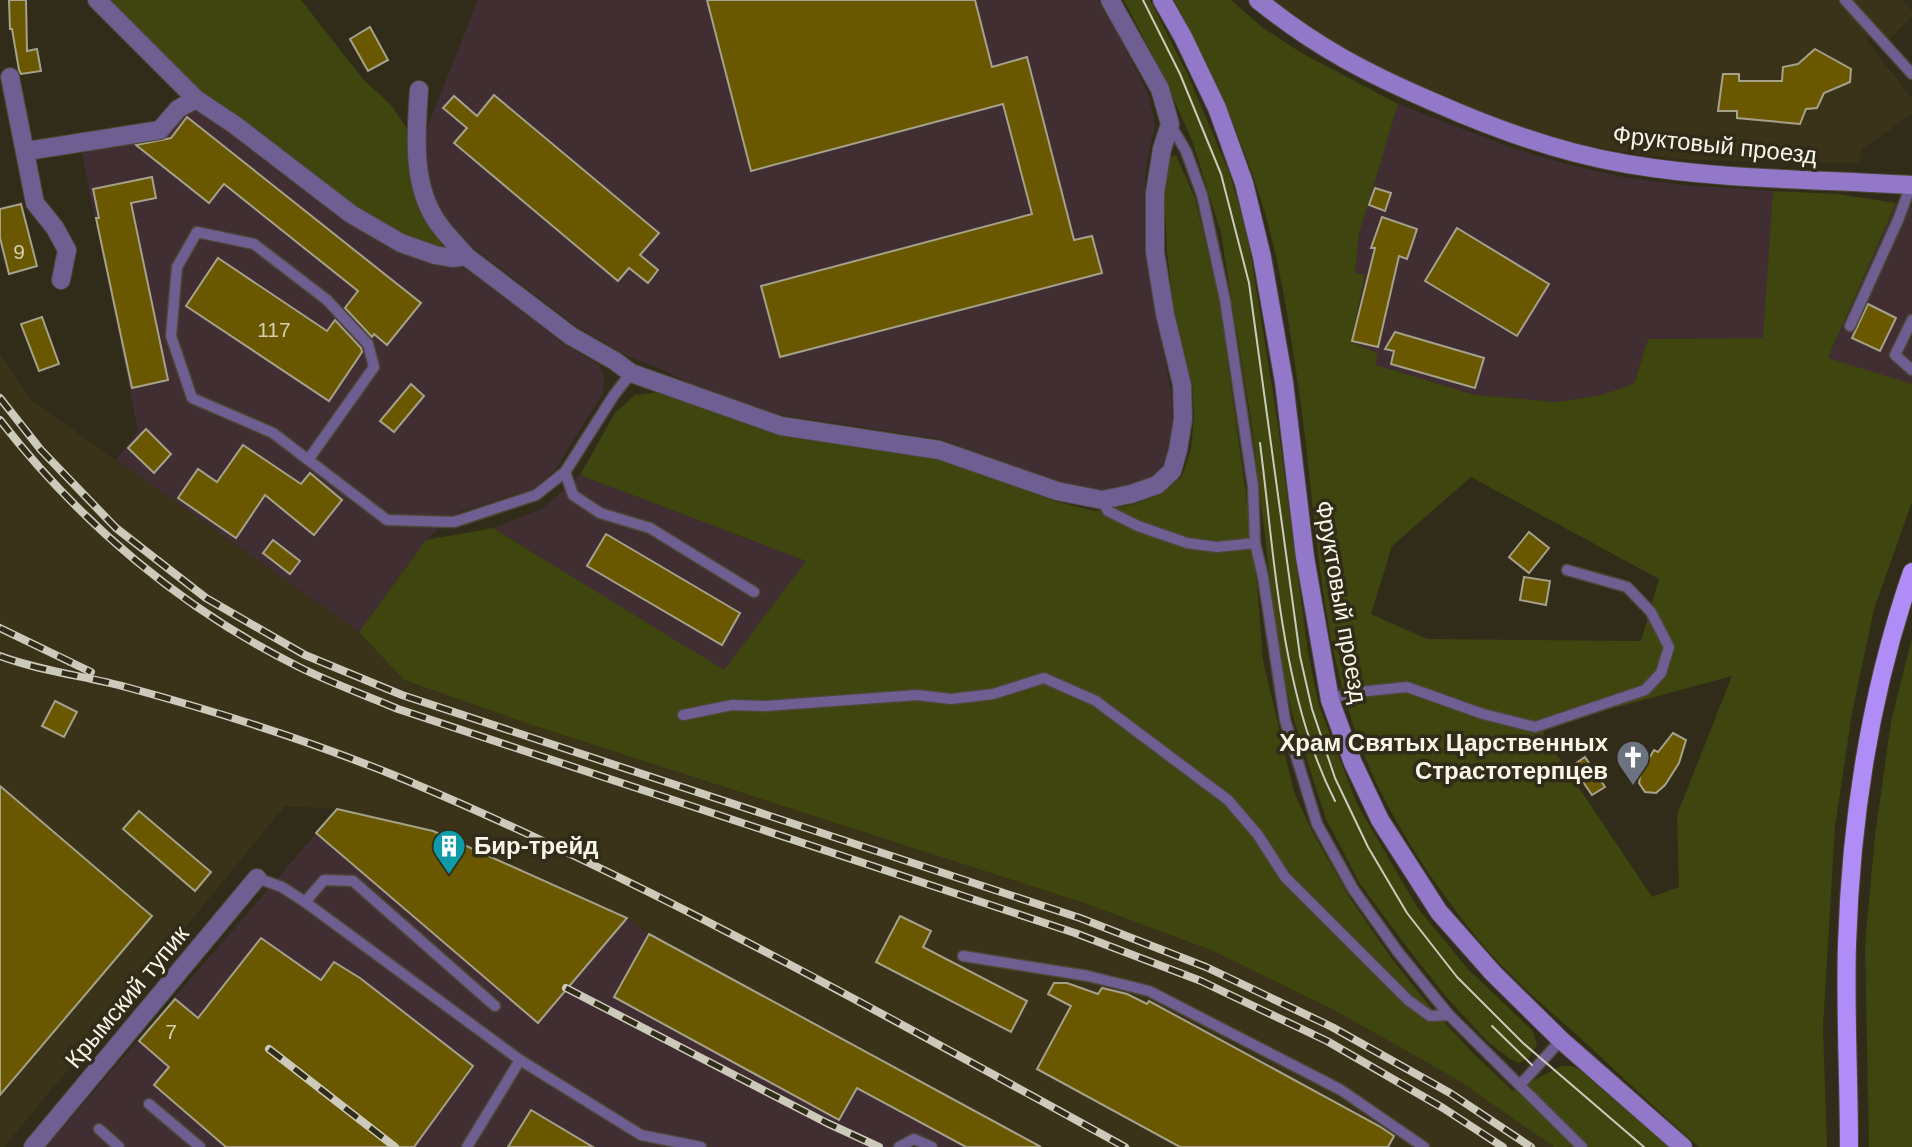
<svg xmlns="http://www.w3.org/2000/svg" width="1912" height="1147" viewBox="0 0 1912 1147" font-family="Arial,sans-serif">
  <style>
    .commercial { fill: #412e33 }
    .built { fill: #3a3319 }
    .green { fill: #3e450e; fill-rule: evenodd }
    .building { fill: #695800; stroke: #a6a18a; stroke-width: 2 }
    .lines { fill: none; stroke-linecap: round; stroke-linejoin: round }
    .lane-casing { stroke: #4d4836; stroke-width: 13 }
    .street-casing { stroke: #4d4836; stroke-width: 20 }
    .secondary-casing { stroke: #4d4836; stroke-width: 20 }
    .primary-casing { stroke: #4d4836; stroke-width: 20 }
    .lane { stroke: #6e5e91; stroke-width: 10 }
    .street { stroke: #6e5e91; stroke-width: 18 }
    .secondary { stroke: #9378ca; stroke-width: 18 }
    .primary { stroke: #b08cf6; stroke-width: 18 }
    .tram { stroke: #cdcabc; stroke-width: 2 }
    .rail-casing { stroke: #cdcabc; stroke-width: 8 }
    .rail { stroke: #312c19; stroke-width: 5; stroke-dasharray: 16; stroke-linecap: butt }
    .labels { text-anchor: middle; stroke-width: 7; stroke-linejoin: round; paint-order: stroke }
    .number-label { font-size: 21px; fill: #d4ceaf }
    .street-label { font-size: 24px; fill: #f8f5e9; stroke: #312c19 }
    .poi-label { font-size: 24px; font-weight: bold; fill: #f8f5e9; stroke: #312c19; text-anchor: end }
  </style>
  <rect width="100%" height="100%" fill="#312c19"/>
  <!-- commercial -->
  <g class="commercial">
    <polygon points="478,0 1098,0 1109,16 1149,96 1155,125 1145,171 1147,259 1171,392 1173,428 1165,469 1146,483 1127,490 1097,491 1056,481 940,439 781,415 732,404 659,368 629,357 576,326 467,243 444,220 432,198 423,172 427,128"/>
    <polygon points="1398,104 1509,147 1566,164 1623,177 1683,185 1773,191 1764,338 1648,339 1634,384 1601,395 1558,402 1475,395 1375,365 1351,342 1365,276 1355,273 1359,234"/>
    <polygon points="194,110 205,112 454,265 464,267 479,276 564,344 599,365 604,378 603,393 555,470 533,489 456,513 426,540 359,632 116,460 138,431 82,153 167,135 184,112"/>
    <polygon points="1896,203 1912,207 1912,384 1828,359"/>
    <polygon points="580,475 806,561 724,671 493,528 544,508"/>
    <polygon points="337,809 433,831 627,918 649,934 1041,1147 46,1147"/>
  </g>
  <!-- built -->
  <g class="built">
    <polygon points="1273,0 1903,0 1912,11 1912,17 1889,39 1879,29 1866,39 1912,99 1912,114 1862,149 1859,163 1689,160 1630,153 1574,143 1516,125 1384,71 1351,54"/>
    <polygon points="0,354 31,400 359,632 404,680 526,723 1084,903 1211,950 1336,1011 1458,1080 1554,1147 1041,1147 649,934 627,918 433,831 337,809 285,806 4,1147 0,1147"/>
  </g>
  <!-- green -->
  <g class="green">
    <polygon points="103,0 301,0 363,79 392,106 407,129 413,157 442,246 435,251 379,227 207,98"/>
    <polygon points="1124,0 1150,0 1187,73 1229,172 1247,231 1278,425 1308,653 1319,706 1357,804 1417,907 1468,969 1533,1031 1537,1045 1530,1057 1519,1063 1510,1059 1488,1042 1447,998 1406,946 1360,884 1326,819 1293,717 1279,656 1252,427 1221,233 1193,143 1166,82"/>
    <path d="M 1174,0 L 1231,0 L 1262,27 L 1300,52 L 1398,104 L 1359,234 L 1355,273 L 1365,275 L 1351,342 L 1377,353 L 1376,365 L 1475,395 L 1558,402 L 1601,395 L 1634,384 L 1648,339 L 1763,338 L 1773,191 L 1837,194 L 1896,203 L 1828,358 L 1912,384 L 1912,502 L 1874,609 L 1852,713 L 1835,826 L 1823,1027 L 1827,1147 L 1699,1147 C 1661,1114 1625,1079 1588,1045 C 1559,1019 1528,993 1501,965 C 1450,910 1393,827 1365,757 C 1316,634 1317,507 1297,378 C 1287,311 1277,243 1254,179 C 1233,118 1205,57 1174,0 ZM 1471,477 L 1659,579 L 1641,641 L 1427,639 L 1371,614 L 1392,546 ZM 1732,676 L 1677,815 L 1679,887 L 1652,897 L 1543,734 L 1547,726 Z"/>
    <polygon points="1176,155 1195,198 1219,300 1245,487 1257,583 1263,660 1294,792 1312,831 1350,898 1392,959 1432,1009 1475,1055 1513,1091 1561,1066 1572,1066 1579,1069 1669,1147 1554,1147 1458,1080 1336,1011 1211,950 1084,903 526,723 404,680 359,632 426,540 493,528 724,670 806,561 580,475 615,413 635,395 659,392 780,436 939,459 988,475 1054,501 1095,511 1131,505 1160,495 1182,476 1191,449 1194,415 1192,383 1174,313 1167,251 1164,192 1169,158"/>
    <polygon points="1912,638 1912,1147 1869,1147 1865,945 1875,836 1891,722"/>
  </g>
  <!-- building -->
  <g class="building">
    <polygon points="9,0 26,0 27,51 37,49 41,71 21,74 19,70 12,29 10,29"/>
    <polygon points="707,0 975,0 992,67 1027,57 1074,240 1092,236 1102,273 780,357 761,286 1032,214 1003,104 751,171"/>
    <polygon points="370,27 388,60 368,71 350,39"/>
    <polygon points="1815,49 1851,69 1850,82 1824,93 1817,108 1806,109 1800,124 1737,118 1737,111 1718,111 1723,74 1739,74 1739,81 1782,81 1783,67 1798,64"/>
    <polygon points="494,95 659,233 640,255 658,270 648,283 629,268 618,281 454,143 467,128 443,108 454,96 477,116"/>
    <polygon points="187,117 421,303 387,345 374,334 372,337 345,308 358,291 224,184 209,203 136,145 171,138"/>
    <polygon points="152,177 156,198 131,203 168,380 132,388 96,218 99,218 93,189"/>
    <polygon points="1375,188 1391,193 1385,211 1369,205"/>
    <polygon points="21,204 37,266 9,274 0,238 0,209"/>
    <polygon points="1382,217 1417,229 1407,259 1399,256 1378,347 1352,341 1375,248 1371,248"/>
    <polygon points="1457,228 1549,284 1517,336 1425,281"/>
    <polygon points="218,258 327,331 335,320 361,348 362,352 329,401 186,306"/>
    <polygon points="1868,304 1896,318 1880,351 1852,338"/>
    <polygon points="42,317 59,364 39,371 21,324"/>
    <polygon points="1395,332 1484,358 1475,388 1391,364 1394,351 1385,349"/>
    <polygon points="411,384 424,396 394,432 380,421"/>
    <polygon points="146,429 171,454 154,473 128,448"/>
    <polygon points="243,445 301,484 310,473 342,500 314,535 265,495 236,538 178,498 198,469 217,482"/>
    <polygon points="1529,532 1549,548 1529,573 1509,557"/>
    <polygon points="606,534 740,613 722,645 587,566"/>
    <polygon points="273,540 300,561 290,574 263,553"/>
    <polygon points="1524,577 1550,581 1546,605 1520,600"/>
    <polygon points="55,701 77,712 64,737 42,726"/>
    <polygon points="1673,733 1686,740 1679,763 1665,785 1656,793 1645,792 1639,783 1641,772 1654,750 1658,752"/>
    <polygon points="1585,757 1605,787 1592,795 1572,766"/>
    <polygon points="0,786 152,916 0,1095"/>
    <polygon points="337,809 433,831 627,918 538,1023 316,833"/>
    <polygon points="139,811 211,872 195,891 123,829"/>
    <polygon points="900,916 931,931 923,947 1027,1001 1011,1032 876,962"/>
    <polygon points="649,934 1041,1147 966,1147 857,1088 839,1120 614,997"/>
    <polygon points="261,938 321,980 334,962 360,978 473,1066 414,1147 226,1147 154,1085 169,1067 139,1041 175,999 198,1018"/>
    <polygon points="1054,983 1067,983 1098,994 1102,988 1127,994 1147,1004 1149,1001 1379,1126 1394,1136 1388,1147 1180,1147 1037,1069 1071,1006 1048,994"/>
    <polygon points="531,1110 593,1147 508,1147"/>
  </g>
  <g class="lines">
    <defs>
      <g id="lane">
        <polyline points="1845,0 1912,74"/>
        <polyline points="1170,124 1186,151 1202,195 1225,300 1253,486 1255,543 1263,577 1285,720 1317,824 1353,889 1398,952 1449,1015 1582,1147"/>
        <polyline points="1912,320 1895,355 1912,370"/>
        <polyline points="1850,326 1898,220 1911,185"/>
        <polyline points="308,460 374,367 368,344 327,300 254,244 197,232 177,267 171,336 192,398 273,433 387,520 454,522 536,495 565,472 614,395 631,373"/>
        <polyline points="565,472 573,495 600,513 650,528 754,592"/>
        <polyline points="1102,500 1108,511 1138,526 1187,543 1217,547 1255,543"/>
        <polyline points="1330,700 1348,693 1407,687 1483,714 1535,727 1645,690 1661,673 1669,647 1651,612 1627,587 1567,570"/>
        <polyline points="683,715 732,705 766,706 917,695 951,699 993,694 1044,678 1096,701 1228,800 1258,835 1285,877 1408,1000 1430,1016 1449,1015"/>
        <polyline points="257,878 282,887 305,902 520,1060 467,1147"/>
        <polyline points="305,902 324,880 353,881 495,1006"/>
        <polyline points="963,956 1088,976 1149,991 1341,1090 1424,1147"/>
        <polyline points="520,1060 641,1135 701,1147"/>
        <polyline points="1520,1085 1561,1040"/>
        <polyline points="149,1104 200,1147"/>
        <polyline points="99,1129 119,1147"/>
        <polyline points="899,1147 914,1139 932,1147"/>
      </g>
      <g id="street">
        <polyline points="97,0 196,99 235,125 351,214 401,243 435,255 452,258 466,256 571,336 615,361 631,373 781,426 939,450 1057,491 1102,500 1131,494 1157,485 1172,471 1178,450 1183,419 1182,385 1165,314 1155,252 1155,193 1162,149 1170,124 1160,89 1110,0"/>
        <polyline points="10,77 35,203 55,228 67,250 61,280"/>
        <path d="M 419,90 C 416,132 411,186 438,223 C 446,235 457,245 466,256"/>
        <polyline points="27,151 160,130 178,109 196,99"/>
        <polyline points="33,1147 257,878"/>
      </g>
      <g id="secondary">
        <polyline points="1162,0 1183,37 1217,108 1244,183 1262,257 1284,382 1305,557 1330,700 1353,763 1380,820 1439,912 1493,973 1561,1040 1683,1147"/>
        <path d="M 1258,0 C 1316,47 1368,74 1436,103 C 1497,130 1561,153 1627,164 C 1721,180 1817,179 1912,185"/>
      </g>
      <path id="primary" d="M 1849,1147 C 1849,1080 1845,1011 1847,944 C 1851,819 1871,690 1912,572"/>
    </defs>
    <!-- lane casing -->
    <use href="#lane" class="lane-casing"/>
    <!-- street casing -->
    <use href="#street" class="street-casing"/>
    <!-- secondary casing -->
    <use href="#secondary" class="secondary-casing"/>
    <!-- primary casing -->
    <use href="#primary" class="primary-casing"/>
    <!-- lane -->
    <use href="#lane" class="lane"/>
    <!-- street -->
    <use href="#street" class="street"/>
    <!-- secondary -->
    <use href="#secondary" class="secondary"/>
    <!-- primary -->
    <use href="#primary" class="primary"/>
    <!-- tram -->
    <g class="tram">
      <polyline points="1143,0 1180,74 1221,174 1249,283 1300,656 1312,709 1335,778 1368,847 1407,913 1457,977 1523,1043 1644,1147"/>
      <path d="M 1260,443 C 1275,560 1281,695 1335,801"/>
      <polyline points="1492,1026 1532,1065"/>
    </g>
    <defs>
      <g id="rail">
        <polyline points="0,398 41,450 116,528 206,598 305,655 402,695 1080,918 1206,967 1332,1027 1450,1093 1531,1147"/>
        <path d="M 0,420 C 80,523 182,609 299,667 C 331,683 365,695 398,709 L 1075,933 L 1201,981 L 1327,1041 L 1443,1108 L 1503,1147"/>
        <polyline points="0,628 91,672"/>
        <path d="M 0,656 C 40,671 85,676 126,687 C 222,713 317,743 408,781 C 655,885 890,1018 1125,1147"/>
        <polyline points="566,988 827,1123 879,1147"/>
        <polyline points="269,1049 395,1147"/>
      </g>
    </defs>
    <!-- rail casing -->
    <use href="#rail" class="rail-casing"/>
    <!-- rail -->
    <use href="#rail" class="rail"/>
  </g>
  <!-- icons -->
  <defs>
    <symbol id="church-pin" viewBox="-11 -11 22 30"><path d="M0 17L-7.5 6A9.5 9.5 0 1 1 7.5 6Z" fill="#6b7280" stroke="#312c19"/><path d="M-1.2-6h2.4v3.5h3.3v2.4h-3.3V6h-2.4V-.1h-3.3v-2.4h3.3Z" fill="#fff"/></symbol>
    <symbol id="building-pin" viewBox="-11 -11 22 30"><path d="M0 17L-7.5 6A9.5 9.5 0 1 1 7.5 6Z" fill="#0f9aa8" stroke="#312c19"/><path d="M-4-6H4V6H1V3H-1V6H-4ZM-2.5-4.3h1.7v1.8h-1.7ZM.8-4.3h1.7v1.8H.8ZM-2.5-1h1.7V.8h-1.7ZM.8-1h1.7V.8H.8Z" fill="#fff"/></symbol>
  </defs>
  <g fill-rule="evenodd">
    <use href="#church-pin" x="1614" y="738" width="38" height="52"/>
    <use href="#building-pin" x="430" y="827" width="38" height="52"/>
  </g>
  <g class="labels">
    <!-- number labels -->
    <g class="number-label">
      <text x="19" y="259">9</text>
      <text x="274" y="337">117</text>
      <text x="171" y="1039">7</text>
    </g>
    <!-- street labels -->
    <g class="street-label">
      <text transform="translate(1715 145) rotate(6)" y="8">Фруктовый проезд</text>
      <text transform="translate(1341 602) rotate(80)" y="8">Фруктовый проезд</text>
      <text transform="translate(127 997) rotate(-50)" y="8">Крымский тупик</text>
    </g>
    <!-- poi labels -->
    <g class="poi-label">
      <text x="1608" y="751">Храм Святых Царственных<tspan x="1608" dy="28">Страстотерпцев</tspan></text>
      <text x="474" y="854" text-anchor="start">Бир-трейд</text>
    </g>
  </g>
</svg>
